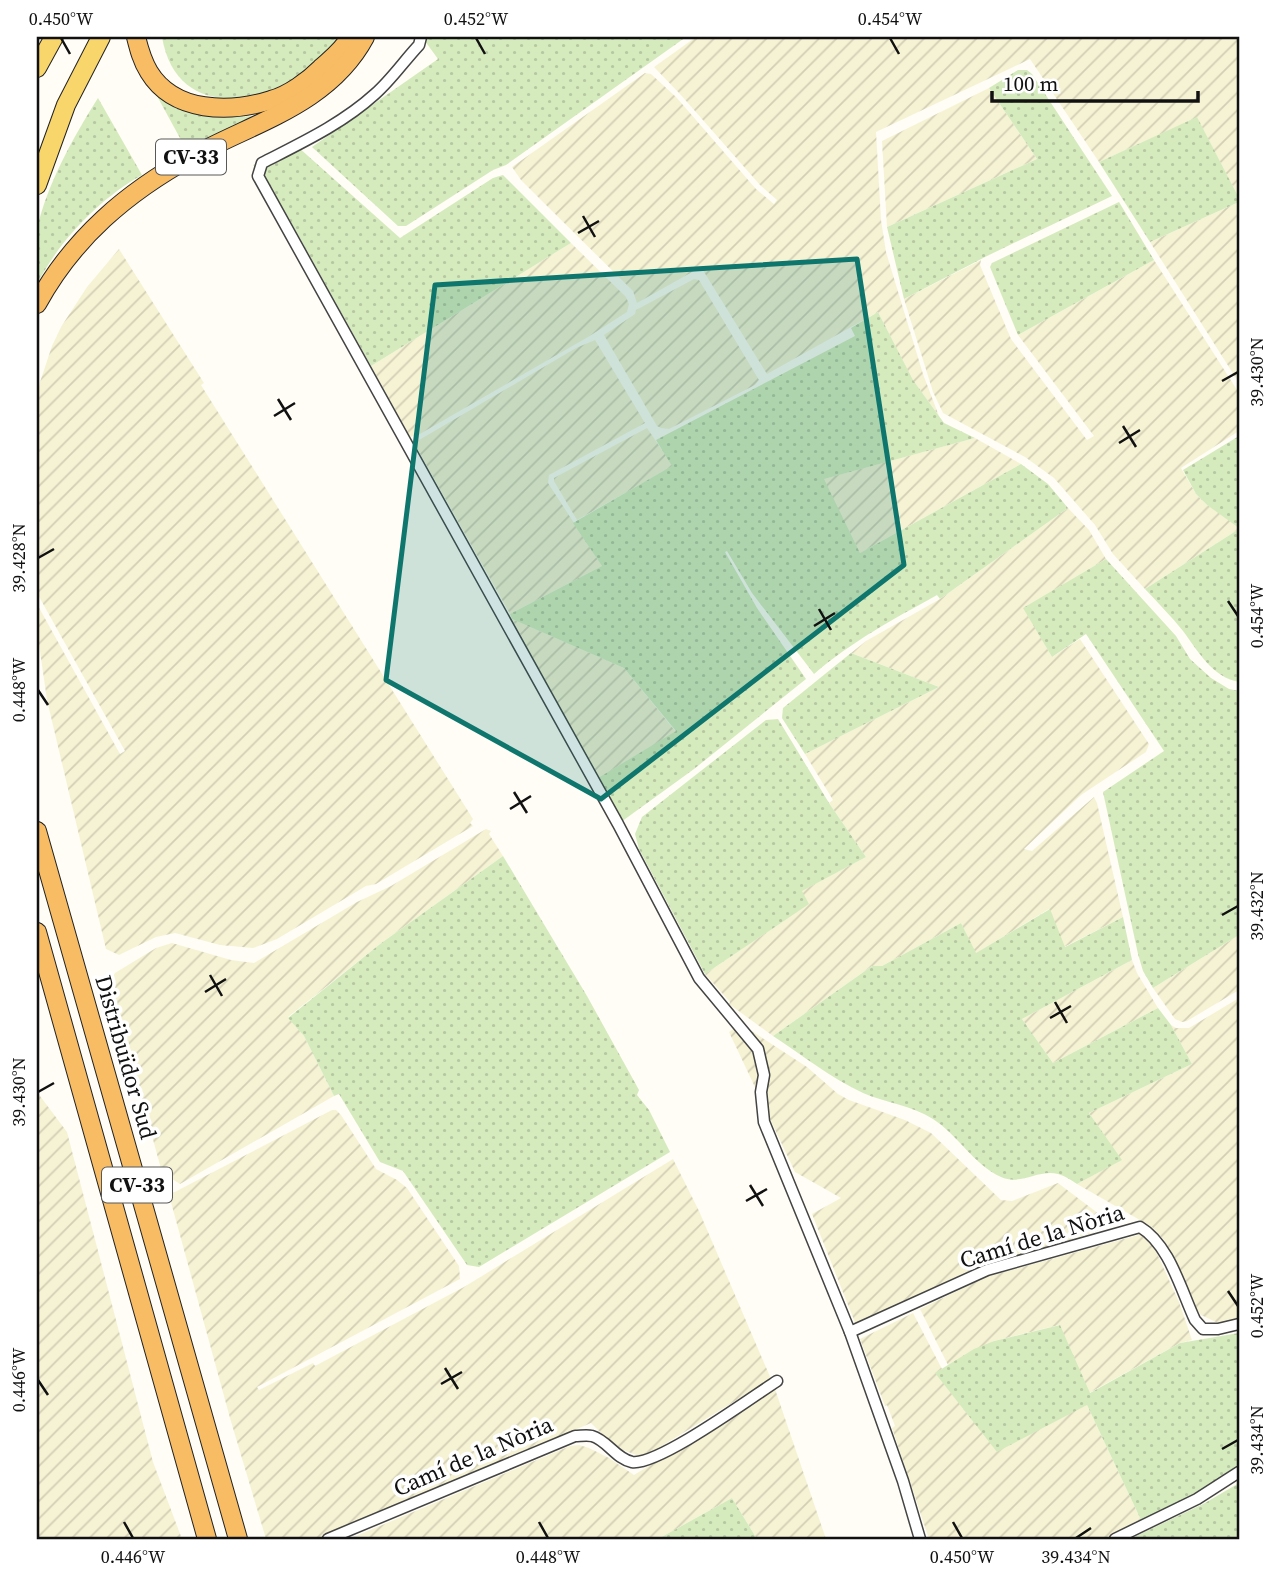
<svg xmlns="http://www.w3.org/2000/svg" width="1276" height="1576" viewBox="0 0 1276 1576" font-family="'Source Serif 4',serif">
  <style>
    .farmland { fill: url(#farmland-furrows) }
    .grass { fill: url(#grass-dots) }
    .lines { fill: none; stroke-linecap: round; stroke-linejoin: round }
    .minor-casing { stroke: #444; stroke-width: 13 }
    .primary-casing { stroke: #222; stroke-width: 20 }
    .trunk-casing { stroke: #222; stroke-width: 20 }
    .minor { stroke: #fff; stroke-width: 10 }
    .primary { stroke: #f9d66b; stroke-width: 18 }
    .trunk { stroke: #f7bc64; stroke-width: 18 }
    .marked { fill: #0f766e; fill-opacity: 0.2; stroke: #0f766e; stroke-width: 5; stroke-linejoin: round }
    .ticks { fill: none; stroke: #111; stroke-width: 2.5 }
    .labels { text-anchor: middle; stroke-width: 7; stroke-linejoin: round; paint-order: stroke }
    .shield { fill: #fff; stroke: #585858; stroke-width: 2 }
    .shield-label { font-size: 21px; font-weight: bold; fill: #111 }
    .street-label { font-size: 23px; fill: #111; stroke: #fff }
    .neatline { fill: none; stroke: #111; stroke-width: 2.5 }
    .ticks-label { font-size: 18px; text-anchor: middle; fill: #111 }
  </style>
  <defs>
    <pattern id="farmland-furrows" width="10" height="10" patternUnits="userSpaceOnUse" patternTransform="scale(1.75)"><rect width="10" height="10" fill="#f6f3d4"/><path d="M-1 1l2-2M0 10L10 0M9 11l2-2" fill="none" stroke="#d2cfb5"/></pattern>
    <pattern id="grass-dots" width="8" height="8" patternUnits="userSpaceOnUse" patternTransform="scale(1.75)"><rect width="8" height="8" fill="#d5ebbd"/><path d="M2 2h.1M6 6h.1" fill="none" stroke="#b6c8a1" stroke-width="1.8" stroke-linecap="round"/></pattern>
  </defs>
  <rect width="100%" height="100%" fill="#fffdf5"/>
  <!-- farmland -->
  <g class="farmland">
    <polygon points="696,37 1239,37 1239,198 1197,118 1099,162 1030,59 876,132 881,220 886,252 923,374 939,416 912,379 878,312 767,374 701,267 637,303 633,291 542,201 521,180 512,167 645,73 651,74 676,97 756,189 774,204 777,200 760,185 680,94 654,67"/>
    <polygon points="989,88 1037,159 887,227 882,141"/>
    <polygon points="1239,202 1239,383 1150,242"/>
    <polygon points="571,243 626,297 629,304 627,312 588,337 418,435 410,437 371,366"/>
    <polygon points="119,249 204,383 201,385 473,819 470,823 473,826 376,884 366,886 277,939 253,948 220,945 175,933 156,937 119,955 106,949 47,700 37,630 37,604 120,754 125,751 37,593 37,398 40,382 52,346 61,327 87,287"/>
    <polygon points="981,260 980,265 1011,339 1087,440 1094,436 1018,335 1154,260 1239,393 1239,431 1181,468 1196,494 1207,505 1237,524 1239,529 1145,589 1113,554 1095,525 1054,478 1025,457 943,413 933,392 904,299"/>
    <polygon points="694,279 699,280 759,380 755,385 669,429 661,428 657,426 604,335 635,314 636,310"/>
    <polygon points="595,340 645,423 549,475 548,483 602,566 510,614 414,443 576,348"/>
    <polygon points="647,428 673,466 577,520 554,481 554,478"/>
    <polygon points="975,438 1021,464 860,553 823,479"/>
    <polygon points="1068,508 1089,530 1106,559 1024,608 1052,657 1080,639 1149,744 1146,752 1081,795 1024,849 1032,851 1094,797 1097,803 1123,917 1064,947 1049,909 975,954 961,923 882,966 872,966 773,1036 729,1004 730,1002 705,974 808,904 801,891 866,857 829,803 833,800 805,754 939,687 851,653 866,641 940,599"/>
    <polygon points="512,619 624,668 676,732 598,778"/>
    <polygon points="486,829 491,831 489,834 503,856 380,944 288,1017 304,1036 334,1096 180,1184 169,1177 161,1169 110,981 115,973 156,948 172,943 231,960 254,963 357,902 391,886"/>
    <polygon points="1239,935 1239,990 1187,1021 1182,1022 1175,1019 1153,988"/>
    <polygon points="1132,960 1137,973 1158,1008 1053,1063 1022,1019"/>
    <polygon points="1239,998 1239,1320 1218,1323 1201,1315 1195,1307 1164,1240 1152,1227 1077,1184 1121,1160 1089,1113 1192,1064 1171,1025 1176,1028 1189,1028"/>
    <polygon points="741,1024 807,1067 838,1094 849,1100 905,1120 931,1133 1001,1200 1012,1201 1058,1183 1107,1220 1103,1227 1093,1233 977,1267 856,1325 812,1214 841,1198 795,1172 729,1032"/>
    <polygon points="37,1092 67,1132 153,1462 182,1539 37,1539"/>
    <polygon points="332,1110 336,1110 341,1115 376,1169 397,1180 407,1188 459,1266 460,1279 257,1387 259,1390 313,1363 315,1366 464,1287 673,1159 699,1211 771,1379 652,1452 639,1456 615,1447 591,1423 319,1539 266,1539 230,1418 169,1195"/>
    <polygon points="1142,1234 1150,1241 1155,1249 1179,1302 1192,1340 1180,1343 1089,1393 1059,1325 994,1341 948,1365 920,1309 986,1277"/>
    <polygon points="913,1313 942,1369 936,1373 1087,1405 1141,1520 1104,1539 929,1539 892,1428 895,1426 887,1405 885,1406 860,1339"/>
    <polygon points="775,1389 826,1539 757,1539 732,1498 658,1539 349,1539 570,1446 579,1445 589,1448 609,1458 634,1475"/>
  </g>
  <!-- grass -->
  <g class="grass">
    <path d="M 162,37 L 339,37 C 300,98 179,137 162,37 Z"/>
    <polygon points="422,37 686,37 506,165 493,170 406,226 398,226 312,147 438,59"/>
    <polygon points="1018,70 1027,70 1032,74 1112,196 987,256 904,299 887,227 1037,159 989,88"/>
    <path d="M 151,85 C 178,120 218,118 258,116 L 186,149 Z"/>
    <path d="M 98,98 L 142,175 C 100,198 59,241 37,284 C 37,267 34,247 37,230 C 46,186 74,136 98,98 Z"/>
    <polygon points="1197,117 1239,198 1239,202 1150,242 1099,162"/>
    <polygon points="298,147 400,238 493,178 503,175 571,243 371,366 288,217 262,175 253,165"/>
    <polygon points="1119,202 1154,260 1018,335 990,267 992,263"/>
    <path d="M 878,312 L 913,380 L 944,423 L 975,438 L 824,479 L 860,553 L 1021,464 L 1048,484 L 1068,508 L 940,599 L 937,595 C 892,620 854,640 814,674 L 752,593 L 727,551 L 725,552 L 757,608 L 806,679 L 694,769 L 621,822 L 598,778 L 676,731 L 624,668 L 512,619 L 510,614 L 602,566 L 573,523 L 672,466 L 656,440 L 855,336 L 851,328 Z"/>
    <polygon points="1239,436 1239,528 1207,505 1196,494 1183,470"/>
    <path d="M 1239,529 L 1239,682 C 1212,677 1198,651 1183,631 C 1171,616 1158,603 1145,589 Z"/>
    <polygon points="1106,559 1176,636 1190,659 1211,678 1229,689 1239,691 1239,935 1153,988 1143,971 1138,954 1103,792 1164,751 1086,634 1052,657 1023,608"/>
    <polygon points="851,653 939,687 805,754 782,718 783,708"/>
    <polygon points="778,719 829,803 866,857 802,891 809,904 705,974 639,849 635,834 642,817 757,727 766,720"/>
    <polygon points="503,856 587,996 639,1090 637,1095 649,1110 670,1152 479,1267 467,1265 403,1171 380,1162 339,1094 334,1096 304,1036 288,1018 380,944"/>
    <path d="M 1050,909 L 1065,947 L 1123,917 L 1132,960 L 1022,1019 L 1053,1063 L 1158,1008 L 1171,1025 L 1192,1064 L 1089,1113 L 1122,1160 L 1077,1184 C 1071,1180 1065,1176 1058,1174 C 1038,1169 1021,1186 1001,1177 C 973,1164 958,1135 933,1119 C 911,1105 886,1103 863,1093 C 831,1078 802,1055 773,1036 L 872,966 L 882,966 L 961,923 L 976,953 Z"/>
    <polygon points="1060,1325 1090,1393 1180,1343 1239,1333 1239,1468 1199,1492 1141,1520 1087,1405 997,1452 935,1373 974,1349 994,1341"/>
    <polygon points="1239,1483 1239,1539 1130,1539 1205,1503"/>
    <polygon points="732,1498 757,1539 658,1539"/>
  </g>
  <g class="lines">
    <defs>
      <g id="minor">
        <path d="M 421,37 L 419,45 C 404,61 391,80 375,94 C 342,124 301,143 262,163 L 258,176 L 618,824 L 699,978 L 758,1049 L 764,1075 L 761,1092 L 764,1122 L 850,1332 L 903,1481 L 920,1539"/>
        <path d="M 850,1332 L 987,1270 L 1140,1227 C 1169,1244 1181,1290 1195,1320 L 1203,1329 L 1218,1329 L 1239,1324"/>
        <path d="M 328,1539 L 575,1436 C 580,1436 587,1435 592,1436 C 607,1440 616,1459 632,1462 C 658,1466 752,1397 777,1381"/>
        <polyline points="1115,1539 1197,1499 1239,1472"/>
      </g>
      <g id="primary">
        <polyline points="37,68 54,37"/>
        <polyline points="37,185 66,105 101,37"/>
      </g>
      <g id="trunk">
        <path d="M 136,37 C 139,49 142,61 149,72 C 174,113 230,113 271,100 C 289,95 308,81 321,68 C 332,58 343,50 350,37"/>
        <path d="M 37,304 C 73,238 127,192 193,156 C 255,122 329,104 365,37"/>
        <polyline points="37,831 238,1539"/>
        <polyline points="37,932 207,1539"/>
      </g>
    </defs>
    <!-- minor casing -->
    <use href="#minor" class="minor-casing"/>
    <!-- primary casing -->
    <use href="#primary" class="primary-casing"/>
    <!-- trunk casing -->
    <use href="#trunk" class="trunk-casing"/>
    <!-- minor -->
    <use href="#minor" class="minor"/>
    <!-- primary -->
    <use href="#primary" class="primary"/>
    <!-- trunk -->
    <use href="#trunk" class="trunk"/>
  </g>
  <!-- marked area -->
  <path class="marked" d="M 857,259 L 904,565 L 601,799 L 386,680 L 435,285 Z"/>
  <!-- ticks -->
  <path class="ticks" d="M 61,38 L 70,54M 476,38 L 485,54M 890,38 L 899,54M 583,216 L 595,237M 578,233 L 599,221M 1222,381 L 1238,372M 278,399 L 291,420M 274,416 L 295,403M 1123,426 L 1136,447M 1119,443 L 1140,430M 38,558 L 54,549M 1228,601 L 1238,616M 819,609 L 831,630M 814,626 L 835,613M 38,690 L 48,705M 514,792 L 527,813M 510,809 L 531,796M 1222,915 L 1238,906M 210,975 L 222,996M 205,992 L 226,979M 1055,1002 L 1067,1023M 1050,1018 L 1071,1006M 38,1092 L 54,1083M 750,1185 L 763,1206M 746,1201 L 767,1189M 1228,1291 L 1238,1306M 445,1368 L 458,1389M 38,1380 L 48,1395M 441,1384 L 462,1372M 1222,1449 L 1238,1440M 124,1522 L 133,1538M 539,1522 L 548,1538M 953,1522 L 962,1538M 1076,1538 L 1091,1528"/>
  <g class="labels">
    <!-- shield labels -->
    <g class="shield">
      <rect x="156" y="139.5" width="70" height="35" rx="5"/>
      <rect x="102" y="1167.5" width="70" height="35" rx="5"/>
    </g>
    <g class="shield-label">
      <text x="191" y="164">CV-33</text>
      <text x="137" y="1192">CV-33</text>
    </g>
    <!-- street labels -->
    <g class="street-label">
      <text transform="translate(126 1057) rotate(74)" y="8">Distribuïdor Sud</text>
      <text transform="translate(1042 1236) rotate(-17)" y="8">Camí de la Nòria</text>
      <text transform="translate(473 1456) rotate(-23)" y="8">Camí de la Nòria</text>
    </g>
  </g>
  <!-- border -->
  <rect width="1276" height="1576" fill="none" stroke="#ffffff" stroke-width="77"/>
  <!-- scale -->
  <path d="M992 91v10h206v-10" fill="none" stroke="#111111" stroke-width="3.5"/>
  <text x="1003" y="91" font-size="21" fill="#111111" stroke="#ffffff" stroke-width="5" paint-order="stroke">100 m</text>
  <rect x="38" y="38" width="1200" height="1500" class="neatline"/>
  <g class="ticks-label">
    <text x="61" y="25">0.450°W</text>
    <text x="476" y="25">0.452°W</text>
    <text x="890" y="25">0.454°W</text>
    <text transform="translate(1257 372) rotate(-90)" y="6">39.430°N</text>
    <text transform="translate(19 558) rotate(-90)" y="6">39.428°N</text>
    <text transform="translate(1257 616) rotate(-90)" y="6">0.454°W</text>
    <text transform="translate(19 690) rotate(-90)" y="6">0.448°W</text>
    <text transform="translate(1257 906) rotate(-90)" y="6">39.432°N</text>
    <text transform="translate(19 1092) rotate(-90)" y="6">39.430°N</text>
    <text transform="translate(1257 1306) rotate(-90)" y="6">0.452°W</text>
    <text transform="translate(19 1380) rotate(-90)" y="6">0.446°W</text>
    <text transform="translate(1257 1440) rotate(-90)" y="6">39.434°N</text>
    <text x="133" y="1563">0.446°W</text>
    <text x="548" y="1563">0.448°W</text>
    <text x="962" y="1563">0.450°W</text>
    <text x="1076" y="1563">39.434°N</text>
  </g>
</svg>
